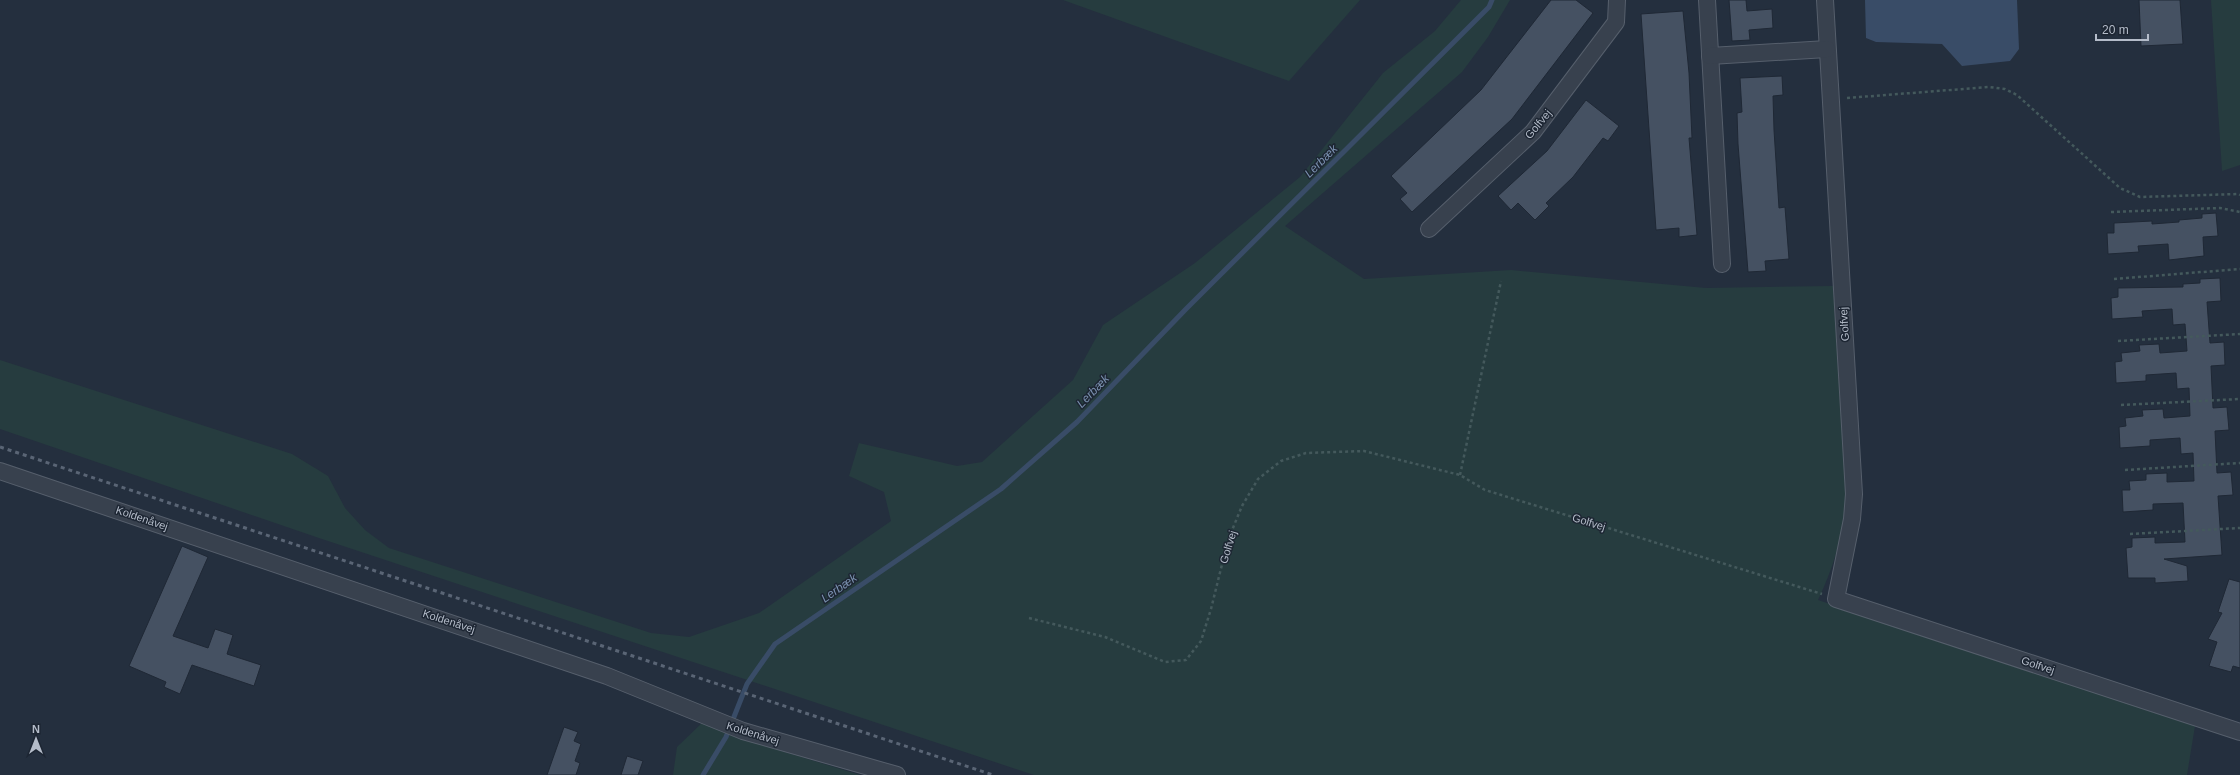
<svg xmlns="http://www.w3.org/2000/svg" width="2240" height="775" viewBox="0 0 2240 775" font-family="Helvetica,sans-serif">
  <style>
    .green { fill: #263c3f }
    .water { fill: #394c67 }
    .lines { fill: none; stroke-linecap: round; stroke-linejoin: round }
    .stream { stroke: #394c67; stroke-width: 5 }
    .building { fill: #455162; stroke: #1f2835 }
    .minor-casing { stroke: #565f6c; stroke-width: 18 }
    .path { stroke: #44595c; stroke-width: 2.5; stroke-dasharray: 3 3; stroke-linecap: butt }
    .minor { stroke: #38414e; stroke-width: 16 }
    .rail { stroke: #5a6575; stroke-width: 3; stroke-dasharray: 4 4; stroke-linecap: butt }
    .labels { text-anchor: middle; stroke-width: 3; stroke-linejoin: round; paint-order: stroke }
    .street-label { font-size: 11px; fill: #b4bcc9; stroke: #1d2633 }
    .water-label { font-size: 12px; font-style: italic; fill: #7c92b1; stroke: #1d2633 }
  </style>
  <rect width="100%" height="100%" fill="#242f3e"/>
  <!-- green -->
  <g class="green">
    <polygon points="1063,0 1360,0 1289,81"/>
    <path d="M 1461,0 L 1510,0 L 1488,37 L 1462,72 L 1285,226 L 1364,279 L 1511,270 L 1706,288 L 1833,286 L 1846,493 C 1845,531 1834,566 1818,600 L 2195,726 L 2187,775 L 1034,775 L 319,538 L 0,429 L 0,360 L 292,454 L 328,476 L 345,508 L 365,530 L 389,548 L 651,633 L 689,637 L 759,613 L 891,521 L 884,492 L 849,476 L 859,443 L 957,466 L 982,462 L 1073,380 L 1103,325 L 1195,263 L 1300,177 L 1383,73 L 1435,31 Z"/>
    <polygon points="2211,0 2240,0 2240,165 2222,171"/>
    <polygon points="703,722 746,740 860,775 673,775 677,747"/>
  </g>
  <!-- water -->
  <polygon class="water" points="1865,0 2017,0 2019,49 2010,61 1962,66 1942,44 1876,42 1866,38"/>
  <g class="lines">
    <!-- stream -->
    <polyline class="stream" points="703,775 726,737 747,684 775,644 1001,489 1077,422 1186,309 1489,7 1492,0"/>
  </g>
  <!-- building -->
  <g class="building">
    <polygon points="1551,0 1576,0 1593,13 1512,119 1412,212 1400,199 1407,193 1391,176 1481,90"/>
    <polygon points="1729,0 1746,0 1747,11 1772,9 1773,28 1749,30 1750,40 1732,41"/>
    <polygon points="2139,0 2180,0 2183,44 2141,46"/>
    <polygon points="1683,11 1689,73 1692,138 1689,138 1697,235 1679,237 1679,228 1656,230 1641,14"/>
    <polygon points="1782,76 1783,95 1773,96 1774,130 1779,208 1785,207 1789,259 1765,261 1766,271 1748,272 1738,144 1737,113 1742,112 1740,78"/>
    <polygon points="1586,100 1619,126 1608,141 1603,138 1573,177 1546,203 1549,206 1535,220 1518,203 1511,210 1498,196 1547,151"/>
    <polygon points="2216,213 2218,236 2203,237 2204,256 2169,260 2168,244 2138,246 2139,252 2108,254 2107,233 2114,233 2114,223 2152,221 2152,224 2179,222 2179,220 2202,218 2202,214"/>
    <polygon points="2220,278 2221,301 2207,302 2210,343 2224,342 2225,365 2211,366 2213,408 2227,407 2229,430 2215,431 2217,473 2231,472 2233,495 2218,496 2222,555 2164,559 2187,566 2188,581 2155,583 2155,578 2128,578 2126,548 2132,547 2132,538 2155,537 2155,543 2185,542 2183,503 2153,504 2153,510 2123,512 2122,490 2130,490 2129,481 2146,480 2146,474 2167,473 2167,482 2194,481 2193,453 2181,454 2180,438 2150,440 2150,446 2120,448 2119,427 2126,426 2125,418 2143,416 2142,410 2163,409 2164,418 2190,416 2189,388 2177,389 2176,373 2146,375 2146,381 2116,383 2115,362 2122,361 2121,353 2140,351 2139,345 2159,344 2160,353 2187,351 2185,324 2173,325 2172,309 2142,311 2143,317 2112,319 2111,298 2118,297 2118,288 2183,287 2183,284 2200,283 2200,279"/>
    <polygon points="182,546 208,557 173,636 208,648 215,629 233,635 227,654 261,665 254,686 192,665 180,694 164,687 166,682 129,666"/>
    <polygon points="2229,579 2240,582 2240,668 2233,666 2231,672 2209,666 2217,642 2208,639 2222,613 2218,612"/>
    <polygon points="564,727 578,732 574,741 581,744 575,761 580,763 576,775 547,775"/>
    <polygon points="627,756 643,761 638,775 621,775"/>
  </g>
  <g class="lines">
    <defs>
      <g id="minor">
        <polyline points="1707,0 1722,264"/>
        <polyline points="1825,0 1854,494 1852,519 1836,599 2240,732"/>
        <polyline points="1710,56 1827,49"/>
        <polyline points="1429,229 1533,132 1616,22 1617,0"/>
        <polyline points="0,471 607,676 743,731 897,775"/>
      </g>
    </defs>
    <!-- minor casing -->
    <use href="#minor" class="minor-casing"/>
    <!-- path -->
    <g class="path">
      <polyline points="1847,98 1989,87 2005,89 2017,95 2120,188 2140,197 2238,194 2240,195"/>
      <polyline points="2111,212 2220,208 2240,212"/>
      <polyline points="2114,279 2240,269"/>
      <polyline points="2118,341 2240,334"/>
      <polyline points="2121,405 2240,399"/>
      <polyline points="2125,470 2240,463"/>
      <polyline points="1460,475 1501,281"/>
      <polyline points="2130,534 2240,528"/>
      <polyline points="1029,618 1105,637 1165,662 1186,660 1201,641 1211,609 1228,540 1242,506 1258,479 1281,461 1306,453 1364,451 1460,475 1485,490 1822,594"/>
    </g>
    <!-- minor -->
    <use href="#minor" class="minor"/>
    <!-- rail -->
    <polyline class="rail" points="0,447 993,775"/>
  </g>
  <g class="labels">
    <!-- street labels -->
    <g class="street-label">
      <text transform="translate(1538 124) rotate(-50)" y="4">Golfvej</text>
      <text transform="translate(1844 324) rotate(-93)" y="4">Golfvej</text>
      <text transform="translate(142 518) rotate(19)" y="4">Koldenåvej</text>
      <text transform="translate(1589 522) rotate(17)" y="4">Golfvej</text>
      <text transform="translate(1228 547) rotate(-73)" y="4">Golfvej</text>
      <text transform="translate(449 621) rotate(18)" y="4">Koldenåvej</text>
      <text transform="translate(2038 665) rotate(18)" y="4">Golfvej</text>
      <text transform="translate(753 733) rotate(17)" y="4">Koldenåvej</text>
    </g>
    <!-- water labels -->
    <g class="water-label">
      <text transform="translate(1321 161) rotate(-45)" y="4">Lerbæk</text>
      <text transform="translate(1093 391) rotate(-46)" y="4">Lerbæk</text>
      <text transform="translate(839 588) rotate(-35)" y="4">Lerbæk</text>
    </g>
  </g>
  <!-- north arrow -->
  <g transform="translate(36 739)" stroke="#1d2633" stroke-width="3" paint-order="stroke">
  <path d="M0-3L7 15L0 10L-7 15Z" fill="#b4bcc9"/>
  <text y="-6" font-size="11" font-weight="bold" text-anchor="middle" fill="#b4bcc9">N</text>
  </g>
  <!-- scale -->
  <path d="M2096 34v6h52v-6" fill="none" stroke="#b4bcc9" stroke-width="2"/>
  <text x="2102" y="34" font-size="12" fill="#b4bcc9" stroke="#1d2633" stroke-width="3" paint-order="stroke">20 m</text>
</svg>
